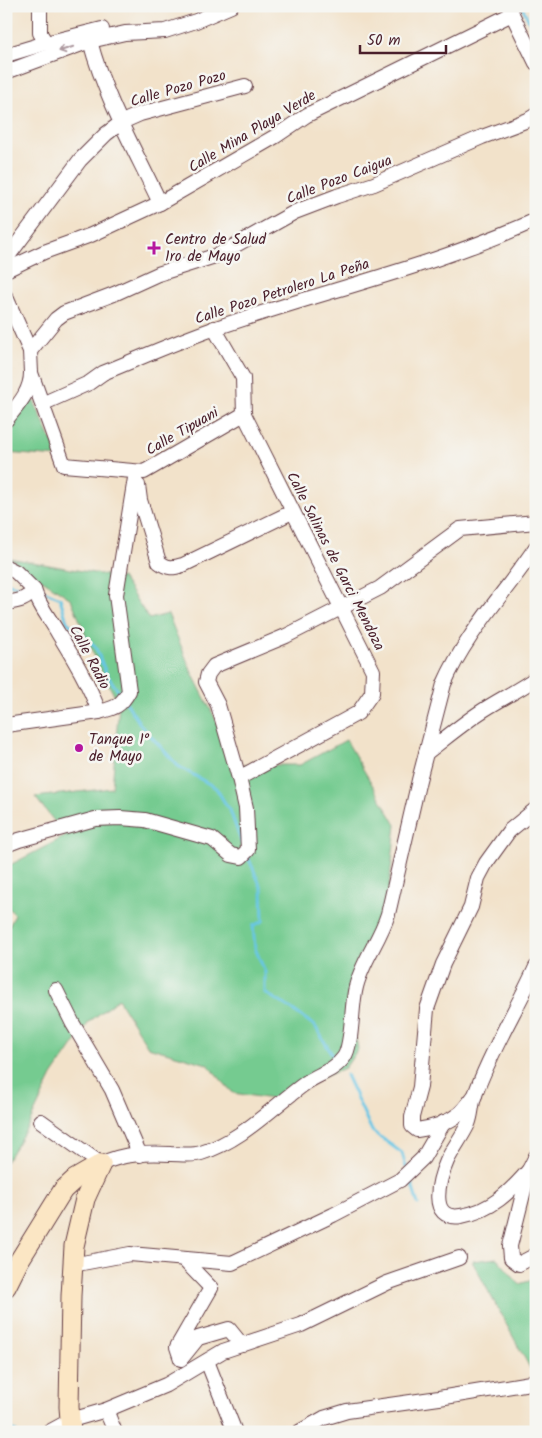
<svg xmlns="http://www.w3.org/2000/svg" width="542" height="1438" viewBox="0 0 542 1438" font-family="Kalam,sans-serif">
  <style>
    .green { fill: #75cb90; stroke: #60755e }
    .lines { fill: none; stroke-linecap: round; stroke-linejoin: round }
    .stream { stroke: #67c6e5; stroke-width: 3 }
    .street-casing { stroke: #633c43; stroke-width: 16 }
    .secondary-casing { stroke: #633c43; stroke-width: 21 }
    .street { stroke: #fff; stroke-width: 14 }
    .secondary { stroke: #fbe6c4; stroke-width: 19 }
    .oneway { stroke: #ae9aa0 }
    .poi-dot { fill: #b5179e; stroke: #f6f6f2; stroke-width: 2 }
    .labels { text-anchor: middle; stroke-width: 5; stroke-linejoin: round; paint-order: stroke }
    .street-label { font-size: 15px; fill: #4a1f2b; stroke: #f6f6f2 }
    .poi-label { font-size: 15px; fill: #4a1f2b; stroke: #f6f6f2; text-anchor: start }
  </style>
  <rect width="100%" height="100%" fill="#f6f6f2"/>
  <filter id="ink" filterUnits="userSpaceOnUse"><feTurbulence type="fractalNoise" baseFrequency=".02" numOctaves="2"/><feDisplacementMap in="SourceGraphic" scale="10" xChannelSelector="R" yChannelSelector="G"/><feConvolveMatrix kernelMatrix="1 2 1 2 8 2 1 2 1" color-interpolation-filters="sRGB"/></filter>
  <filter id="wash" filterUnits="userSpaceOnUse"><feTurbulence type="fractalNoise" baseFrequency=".0096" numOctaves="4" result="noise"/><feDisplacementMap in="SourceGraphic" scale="20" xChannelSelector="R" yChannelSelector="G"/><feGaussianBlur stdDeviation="1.12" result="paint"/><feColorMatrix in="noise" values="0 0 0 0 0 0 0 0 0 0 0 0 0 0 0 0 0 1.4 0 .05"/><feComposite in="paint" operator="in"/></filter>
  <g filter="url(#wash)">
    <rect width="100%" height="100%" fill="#f2e2ca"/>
    <!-- green -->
    <g class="green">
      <polygon points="33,399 59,457 6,453 6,429 25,402"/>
      <polygon points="9,558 122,578 149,619 168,614 192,673 239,765 300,765 346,740 396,825 389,887 369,958 350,1004 358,1049 345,1068 272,1099 233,1093 207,1064 148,1047 118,999 89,1022 52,1076 28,1126 6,1162 6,931 15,915 6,905 6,867 66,836 35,797 112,788 119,704 98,665 71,599"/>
      <polygon points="497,1258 519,1284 536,1279 536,1379 472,1261"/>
    </g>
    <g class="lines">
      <!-- stream -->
      <g class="stream">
        <polyline points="522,6 536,37"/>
        <polyline points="6,583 24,588"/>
        <polyline points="42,590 60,598 67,622 95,646 106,673 121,695"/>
        <polyline points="126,702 140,724 178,766 216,788 231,813 242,844"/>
        <polyline points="248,857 262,889 263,921 253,926 255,948 265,972 265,993 290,1008 315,1026 333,1056"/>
        <polyline points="346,1075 372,1131 402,1153 406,1167"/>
        <polyline points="409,1176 418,1204"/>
        <polyline points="6,1426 16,1432"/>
      </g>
    </g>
  </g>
  <g filter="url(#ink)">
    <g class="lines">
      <defs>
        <g id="street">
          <polyline points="40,6 40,33 46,43"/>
          <polyline points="510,6 512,14 536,63"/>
          <path d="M 90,41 C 105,98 135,150 160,203"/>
          <polyline points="6,55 46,43 102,29"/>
          <polyline points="6,72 90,41 125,33 165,31 196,21 231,6"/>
          <polyline points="6,259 80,160 106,134 122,122 140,114 245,86"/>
          <polyline points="6,270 44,252 91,235 160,203 276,136 307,115 512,14"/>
          <polyline points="6,297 30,351 31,373 64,465 144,472 244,414"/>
          <polyline points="214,328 243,378 244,414 373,671 372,693 358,713 239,778"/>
          <polyline points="30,351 56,319 64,313 114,294 158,274 218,255 295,212 337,196 374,184 482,137 528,120 536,115"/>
          <path d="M 42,404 L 89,383 L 103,373 C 140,358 178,341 216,328 C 322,291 433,267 536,220"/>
          <path d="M 6,420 C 17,406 31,392 31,373"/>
          <path d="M 138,485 L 140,500 L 159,562 C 168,569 173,568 183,565 L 292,512"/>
          <path d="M 6,567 L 16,572 L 34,590 C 27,600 18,601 6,603"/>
          <path d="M 99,712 C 115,708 121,706 129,691 L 116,595 L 136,472"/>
          <path d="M 6,725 L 99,712 C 89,684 74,659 58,633 C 50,619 39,606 34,590"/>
          <path d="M 426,753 C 443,740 461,725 479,713 C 498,700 518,691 536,678"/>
          <polyline points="6,845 19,840 95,819 120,818 145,820 212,839 231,855 241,857 248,850 246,808 239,778 218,705 206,682 208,674 214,666 286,636 380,588 460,529 536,522"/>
          <polyline points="56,990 73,1024 112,1090 140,1155"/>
          <path d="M 475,1095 C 470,1101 465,1109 459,1114 C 448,1123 431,1128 417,1130 L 412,1126 L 412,1117 L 420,1087 L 427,1009 L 443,964 L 471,907 L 478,878 L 486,863 L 509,831 L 536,809"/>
          <path d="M 41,1121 L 101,1164 C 122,1153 148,1153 171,1154 C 180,1154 192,1156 201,1153 C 243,1140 272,1107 307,1082 C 319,1074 335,1070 344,1057 C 353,1044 351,1005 356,987 C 362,961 380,940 388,914 L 419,780 L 444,684 C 466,633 506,592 536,547"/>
          <polyline points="536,1156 529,1170 510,1246 511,1258 519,1264 536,1255"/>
          <path d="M 529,1170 C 510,1192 491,1211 461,1216 C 427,1221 439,1179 447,1161 C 453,1148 462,1137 468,1124 C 472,1115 471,1104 475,1095 C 490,1052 517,1009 536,967"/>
          <polyline points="183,1259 211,1288 177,1347 181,1359 198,1338 229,1329 242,1345"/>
          <polyline points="72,1265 130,1254 232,1263 333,1215 400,1180 423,1158 444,1122"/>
          <polyline points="207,1361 235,1432"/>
          <polyline points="106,1410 115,1432"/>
          <polyline points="49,1432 71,1420 106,1410 166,1385 223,1351 301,1325 387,1283 459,1258"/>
          <polyline points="299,1432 324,1418 347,1411 439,1398 530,1383 536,1379"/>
        </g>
        <g id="secondary">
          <polyline points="6,1287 19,1261 63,1190 75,1179 101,1164"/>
          <polyline points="71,1432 69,1407 71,1296 74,1246 85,1199 101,1164"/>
        </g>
      </defs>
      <!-- street casing -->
      <use href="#street" class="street-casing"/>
      <!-- secondary casing -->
      <use href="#secondary" class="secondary-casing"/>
      <!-- street -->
      <use href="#street" class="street"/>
      <!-- secondary -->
      <use href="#secondary" class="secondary"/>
    </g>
    <!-- one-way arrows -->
    <defs><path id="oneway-shaft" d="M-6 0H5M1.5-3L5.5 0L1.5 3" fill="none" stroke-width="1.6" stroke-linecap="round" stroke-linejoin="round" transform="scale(1.25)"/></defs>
    <use class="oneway" href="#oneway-shaft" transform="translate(66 49) rotate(162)"/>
  </g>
  <!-- markers -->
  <g class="poi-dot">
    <path d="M151.5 240.5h5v5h5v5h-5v5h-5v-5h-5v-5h5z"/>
    <circle cx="79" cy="748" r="5"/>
  </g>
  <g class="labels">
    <!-- street labels -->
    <g class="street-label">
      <text transform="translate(178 88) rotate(-16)" y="5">Calle Pozo Pozo</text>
      <text transform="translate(252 131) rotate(-31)" y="5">Calle Mina Playa Verde</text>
      <text transform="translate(339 179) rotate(-21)" y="5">Calle Pozo Caigua</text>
      <text transform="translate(282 291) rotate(-18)" y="5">Calle Pozo Petrolero La Peña</text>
      <text transform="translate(182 431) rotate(-30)" y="5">Calle Tipuani</text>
      <text transform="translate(336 561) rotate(63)" y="5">Calle Salinas de Garci Mendoza</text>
      <text transform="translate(90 657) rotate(62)" y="5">Calle Radio</text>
    </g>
    <!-- poi labels -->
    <g class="poi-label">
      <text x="165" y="244">Centro de Salud<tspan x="165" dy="17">1ro de Mayo</tspan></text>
      <text x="89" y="744">Tanque 1°<tspan x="89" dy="17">de Mayo</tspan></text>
    </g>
  </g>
  <!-- margin -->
  <rect width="542" height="1438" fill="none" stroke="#f6f6f2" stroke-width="25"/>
  <!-- scale -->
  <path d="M360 45v8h86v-8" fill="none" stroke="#4a1f2b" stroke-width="2.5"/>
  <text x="367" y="45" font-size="15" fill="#4a1f2b" stroke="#f6f6f2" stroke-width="4" paint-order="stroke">50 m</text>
</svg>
